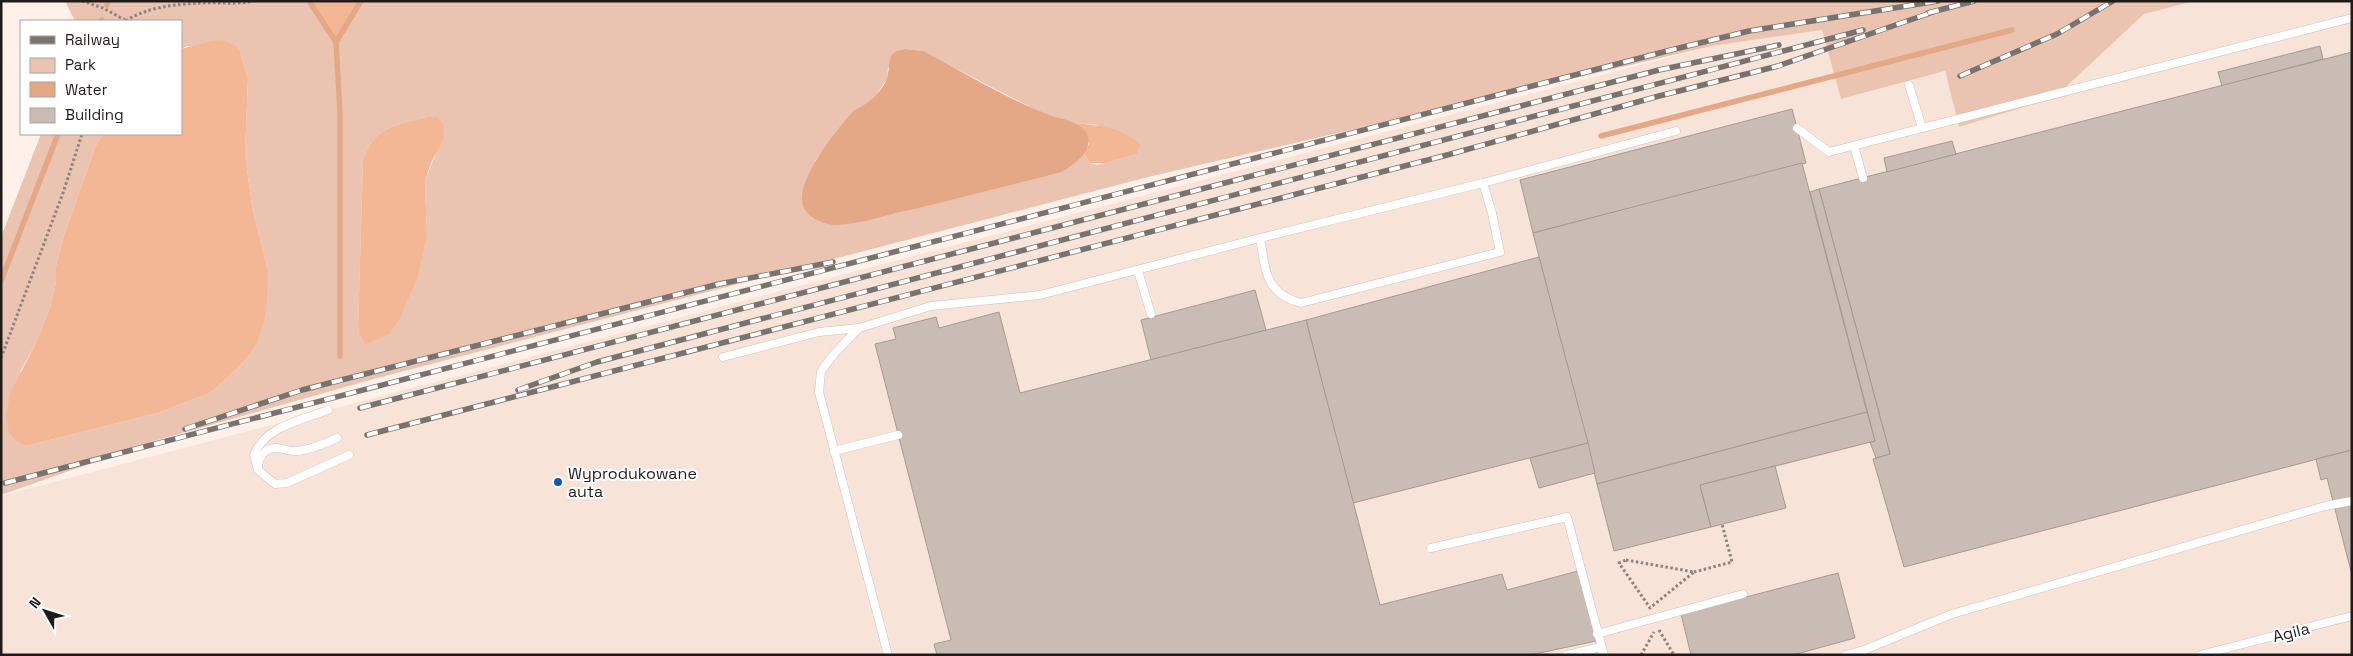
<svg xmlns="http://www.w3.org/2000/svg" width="2353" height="656" viewBox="0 0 2353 656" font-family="'Space Grotesk',sans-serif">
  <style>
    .built { fill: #f8e3d8 }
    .green { fill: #eac4b0; fill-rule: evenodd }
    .forest { fill: #f4b795 }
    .water { fill: #e4a887 }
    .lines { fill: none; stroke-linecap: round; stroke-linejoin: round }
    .stream { stroke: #e4a887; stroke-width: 5.5 }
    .building { fill: #c8bcb5; stroke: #a59992 }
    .service-casing { stroke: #cec2bb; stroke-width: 9 }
    .path { stroke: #8c827e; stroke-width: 3; stroke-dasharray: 2.5 2.5; stroke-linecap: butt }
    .service { stroke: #fff; stroke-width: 8 }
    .rail-casing { stroke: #7a726e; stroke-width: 5.5 }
    .rail { stroke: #fff; stroke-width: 4; stroke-dasharray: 11; stroke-linecap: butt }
    .poi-dot { fill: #0f56c0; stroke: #fff; stroke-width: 2 }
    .labels { text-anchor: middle; stroke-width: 4; stroke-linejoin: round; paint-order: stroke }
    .poi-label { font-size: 16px; fill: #201b19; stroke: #fff; text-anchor: start }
    .street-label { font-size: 16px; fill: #201b19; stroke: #fff }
  </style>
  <rect width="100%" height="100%" fill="#fff1ea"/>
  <!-- built -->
  <polygon class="built" points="2195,1 2352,1 2352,655 1,655 1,496 1712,46 1822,30 1841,99 1945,71 1959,127 2054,98 2144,14"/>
  <!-- green -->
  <path class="green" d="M 65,1 L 309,1 L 336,42 L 361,1 L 2195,1 L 2144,14 L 2054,98 L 1959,127 L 1945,71 L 1841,99 L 1822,30 L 1712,46 L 1148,177 L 370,380 L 154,441 L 1,495 L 1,237 L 41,134 L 103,134 L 95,148 L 64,235 L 56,266 L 56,282 L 50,308 L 34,347 L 21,370 L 9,433 L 16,442 L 26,446 L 157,413 L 210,393 L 239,367 L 256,346 L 268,271 L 252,206 L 245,154 L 248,78 L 240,52 L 187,46 L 181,49 L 181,21 L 75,21 ZM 906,49 L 922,51 L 1038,111 L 1074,123 L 1097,125 L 1137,154 L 1097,165 L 1090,163 L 1084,153 L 1062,172 L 868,220 L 815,161 L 854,110 L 863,107 L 876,95 L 887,79 L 888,68 ZM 427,117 L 438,117 L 436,153 L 425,181 L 427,235 L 358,331 L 363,159 C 376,125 395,126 427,117 Z"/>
  <!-- forest -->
  <g class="forest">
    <polygon points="309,1 361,1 336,42"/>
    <polygon points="224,40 236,46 240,52 248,78 245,154 252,206 268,271 267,301 264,322 256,346 239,367 210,393 157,413 26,446 16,442 9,433 6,418 10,393 34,347 50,308 56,282 56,266 64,235 95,148 103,134 181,134 181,49 212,41"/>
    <path d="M 427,117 L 438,117 L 444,126 L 443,140 L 431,163 L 425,181 L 427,235 L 418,276 L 399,320 L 389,334 L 366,344 L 360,335 L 358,328 L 363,159 C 376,125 395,126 427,117 Z"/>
    <path d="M 1074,123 C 1101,126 1118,126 1140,144 L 1137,154 L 1105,163 L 1090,163 L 1084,153 L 1089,144 L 1081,127 Z"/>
  </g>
  <!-- water -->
  <path class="water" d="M 906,49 L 923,51 C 964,72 1006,99 1050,115 C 1061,119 1082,122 1087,134 C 1094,152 1074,164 1062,172 C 1011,185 961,198 910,210 C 886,215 861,224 836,225 C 823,225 803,216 802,201 C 800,174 837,130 854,110 C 866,106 883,91 887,78 C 892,62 884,52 906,49 Z"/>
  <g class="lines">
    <!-- stream -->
    <g class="stream">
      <polyline points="309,1 336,42 340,113 340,356"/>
      <polyline points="107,5 108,1"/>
      <polyline points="101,21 102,20"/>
      <polyline points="336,42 361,1"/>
      <polyline points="1601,136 2012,30"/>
      <polyline points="1,281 58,134"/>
    </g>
  </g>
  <!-- building -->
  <g class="building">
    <polygon points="2320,46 2323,59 2222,86 2218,72"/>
    <polygon points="2352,52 2352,450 1904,567 1873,459 1890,454 1819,189"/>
    <polygon points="1792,109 1806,163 1533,233 1520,180"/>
    <polygon points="1952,141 1956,154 1887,172 1884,158"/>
    <polygon points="1802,163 1867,412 1597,484 1533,233"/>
    <polygon points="1819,189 1890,454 1876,458 1870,442 1875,441 1810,192"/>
    <polygon points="1539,257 1588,443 1353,503 1306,320"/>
    <polygon points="1255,290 1266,330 1151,360 1141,320"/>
    <polygon points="999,312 1020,393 1306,320 1380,605 1502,574 1507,590 1578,571 1596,641 1530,655 937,655 934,644 951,640 875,344 896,339 893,328 936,317 939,328"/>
    <polygon points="1867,412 1875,441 1700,485 1711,527 1614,551 1597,484"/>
    <polygon points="1588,443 1595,473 1539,488 1530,458"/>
    <polygon points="2352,450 2352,575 2327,478 2321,480 2316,459"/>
    <polygon points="1775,466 1786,508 1711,527 1700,485"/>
    <polygon points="1838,573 1855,638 1793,655 1691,655 1681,614"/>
  </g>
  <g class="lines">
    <defs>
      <g id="service">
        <polyline points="1909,85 1922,128"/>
        <polyline points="1797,128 1829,152 2352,18"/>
        <polyline points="1854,146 1863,178"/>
        <polyline points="1483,183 1676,131"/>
        <polyline points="1138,271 1151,314"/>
        <polyline points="723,357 819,332 859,328"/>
        <path d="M 328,410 C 302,420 265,426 254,455 L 258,470 L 275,484 L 287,483 L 349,455"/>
        <polyline points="834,451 898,435"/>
        <path d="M 258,468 C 258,458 265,447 277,448 C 283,448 289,452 296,451 C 310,450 324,444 337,438"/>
        <polyline points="1431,548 1567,517 1604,655"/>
        <polyline points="1597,634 1743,594"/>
        <path d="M 888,655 L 819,392 L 821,371 L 834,354 L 859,328 L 931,306 L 1040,295 L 1260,238 L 1483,183 L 1492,213 L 1500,252 L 1301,303 C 1264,293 1266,270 1260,238"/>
        <polyline points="1567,655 1601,647"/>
        <polyline points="1846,655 1864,650 1952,614 2325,506 2352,501"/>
        <polyline points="2200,655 2352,616"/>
      </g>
    </defs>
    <!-- service casing -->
    <use href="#service" class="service-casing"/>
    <!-- path -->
    <g class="path">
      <polyline points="82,1 103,8 127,21"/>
      <path d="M 126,21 C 146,7 177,4 202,3 C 219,2 236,5 253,1"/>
      <polyline points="1,358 63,193 82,134"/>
      <polygon points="1626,560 1694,572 1650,608 1619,563"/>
      <polyline points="1694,572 1732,562 1722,524"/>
      <polyline points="1659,630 1674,655"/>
      <polyline points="1641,655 1654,632"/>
    </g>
    <!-- service -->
    <use href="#service" class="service"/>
    <defs>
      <g id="rail">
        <polyline points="1928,13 1974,1"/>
        <polyline points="1960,76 2057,34 2113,1"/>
        <polyline points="518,390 597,362 1863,30"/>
        <polyline points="360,408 1659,70 1779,45"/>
        <polyline points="185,429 302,390 719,284 833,262"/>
        <polyline points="367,435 1447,155 1659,96 1778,66 1933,12"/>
        <polyline points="5,483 1671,50 1749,31 1938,1"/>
      </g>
    </defs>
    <!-- rail casing -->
    <use href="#rail" class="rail-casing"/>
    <!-- rail -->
    <use href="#rail" class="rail"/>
  </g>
  <!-- markers -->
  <circle class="poi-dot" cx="558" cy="482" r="5"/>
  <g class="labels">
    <!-- poi labels -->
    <g class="poi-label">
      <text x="568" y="479">Wyprodukowane<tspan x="568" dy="18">auta</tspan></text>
    </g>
    <!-- street labels -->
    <g class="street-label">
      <text transform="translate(2291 632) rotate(-14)" y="6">Agila</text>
    </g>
  </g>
  <!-- border -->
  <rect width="2353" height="656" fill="none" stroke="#201b19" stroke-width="5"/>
  <!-- legend -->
  <rect x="20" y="20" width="162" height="115" fill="#ffffff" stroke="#a6a4a3"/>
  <rect x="30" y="36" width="25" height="8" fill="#7a726e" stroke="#a6a4a3"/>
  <text x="65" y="45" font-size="15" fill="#201b19">Railway</text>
  <rect x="30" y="58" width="25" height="15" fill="#eac4b0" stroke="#a6a4a3"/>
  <text x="65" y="70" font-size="15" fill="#201b19">Park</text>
  <rect x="30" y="82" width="25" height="15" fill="#e4a887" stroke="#a6a4a3"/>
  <text x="65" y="95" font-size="15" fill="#201b19">Water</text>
  <rect x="30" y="108" width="25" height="15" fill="#c8bcb5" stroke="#a6a4a3"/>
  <text x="65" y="120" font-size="15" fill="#201b19">Building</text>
  <!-- north arrow -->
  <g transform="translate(45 611) rotate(309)" stroke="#ffffff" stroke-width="4" paint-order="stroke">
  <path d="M0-4L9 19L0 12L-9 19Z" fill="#201b19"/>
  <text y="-8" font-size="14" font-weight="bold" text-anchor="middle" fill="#201b19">N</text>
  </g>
</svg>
